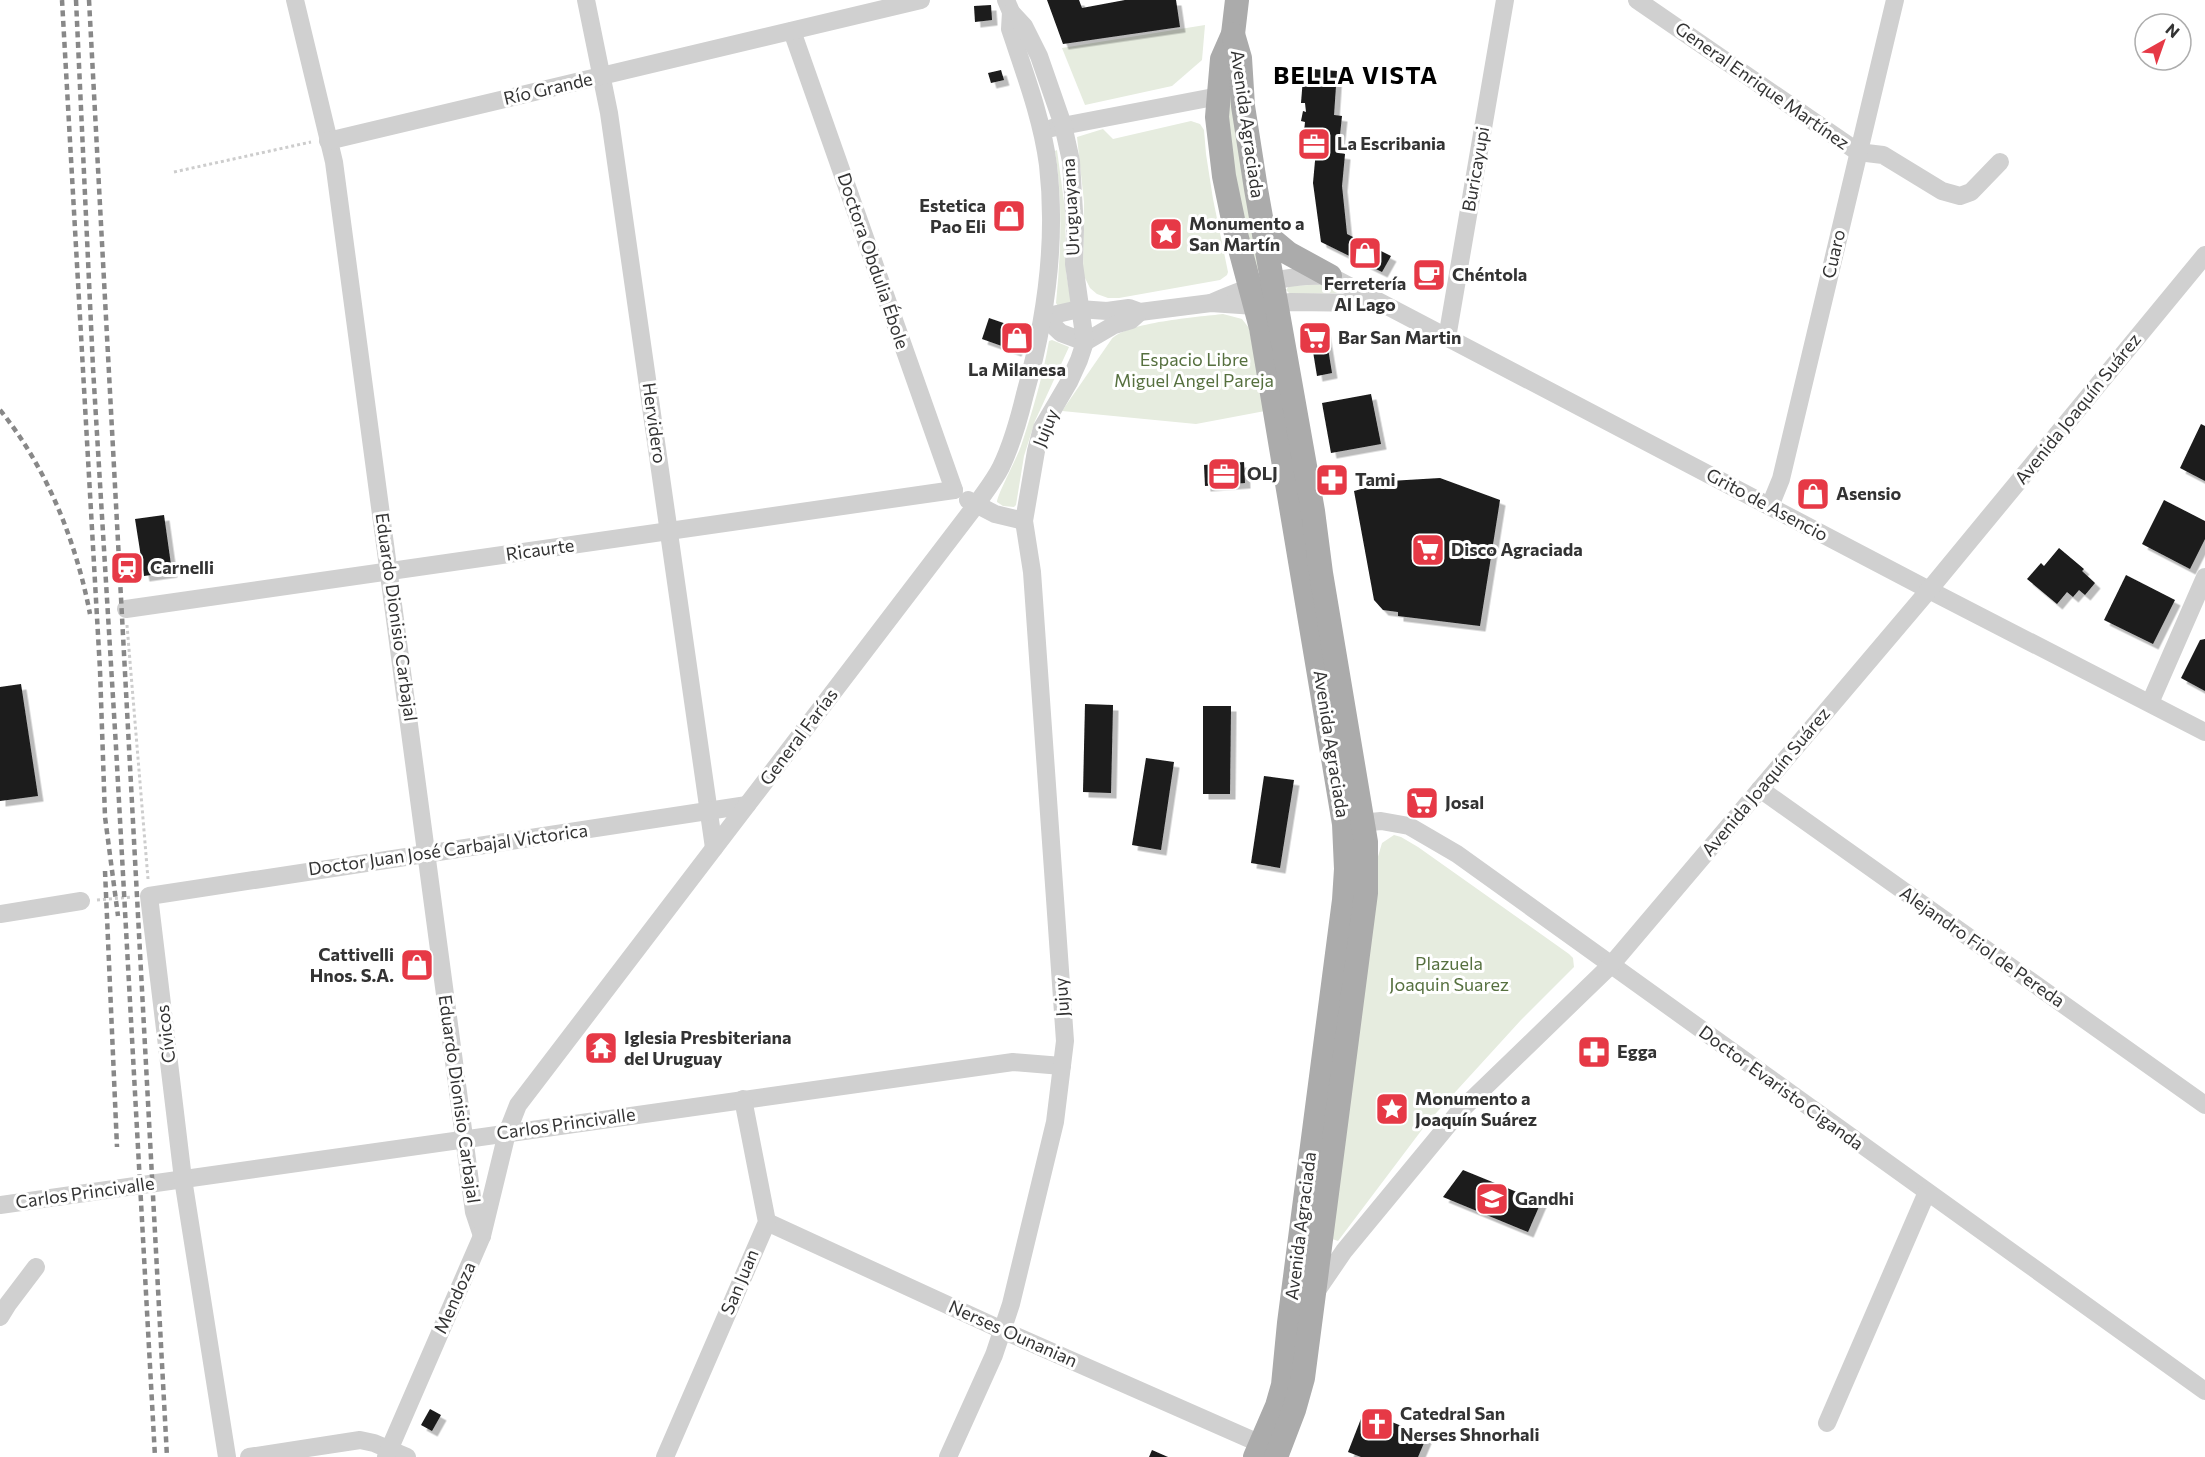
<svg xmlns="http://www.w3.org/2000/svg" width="2205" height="1457" viewBox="0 0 2205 1457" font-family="Commissioner,sans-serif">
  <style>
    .green { fill: #e6ecdf }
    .building { fill: #1a1a1a; filter: url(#shadow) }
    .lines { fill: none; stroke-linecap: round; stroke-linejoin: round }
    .path { stroke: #cdcdcd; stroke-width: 3; stroke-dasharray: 3 3; stroke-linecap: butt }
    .minor { stroke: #d0d0d0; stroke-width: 18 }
    .major { stroke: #ababab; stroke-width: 24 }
    .rail { stroke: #888; stroke-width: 4.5; stroke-dasharray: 6 4.5; stroke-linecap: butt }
    .labels { text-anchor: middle; stroke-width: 6; stroke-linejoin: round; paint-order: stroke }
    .street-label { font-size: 18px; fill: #333; stroke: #fff }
    .poi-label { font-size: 18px; font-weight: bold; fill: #333; stroke: #fff; text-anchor: start }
    .park-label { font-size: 18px; fill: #56703f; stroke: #fff }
    .district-label { font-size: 24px; font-weight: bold; letter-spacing: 1.5px; fill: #000; stroke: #fff }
  </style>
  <defs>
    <filter id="shadow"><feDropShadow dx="5.5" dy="5.5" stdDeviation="0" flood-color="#0004"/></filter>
  </defs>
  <rect width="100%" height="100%" fill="#fff"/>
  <!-- green -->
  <g class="green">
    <polygon points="1205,25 1202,60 1172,86 1085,105 1062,48"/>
    <polygon points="1230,76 1259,271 1258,272 1245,234 1227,129"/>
    <polygon points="1191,121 1200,124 1204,130 1206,154 1213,199 1228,272 1227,275 1220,280 1119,298 1108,298 1097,294 1090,288 1083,274 1084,202 1077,137 1103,129 1113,139"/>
    <path d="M 1057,150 L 1065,209 L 1066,272 L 1071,302 L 1058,306 L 1056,303 C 1061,252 1063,201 1055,151 Z"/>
    <polygon points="1328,284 1343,291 1342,293 1290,294 1286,290 1289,286"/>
    <path d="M 1223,314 L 1242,319 L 1249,328 L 1265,411 L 1196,424 L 1062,411 L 1111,340 C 1125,322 1199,317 1223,314 Z"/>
    <path d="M 1052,340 L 1069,347 L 1035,421 L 1024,456 L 1016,505 L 1014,507 L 1003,506 L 997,502 C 997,495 1017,458 1021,446 C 1032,413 1043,376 1049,341 Z"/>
    <polygon points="1394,835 1401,837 1418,847 1569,954 1573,958 1574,967 1521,1020 1427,1123 1338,1241 1332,1239 1377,860 1382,843"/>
  </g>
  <!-- building -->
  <g class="building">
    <polygon points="1047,0 1079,0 1082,8 1125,0 1176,0 1180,27 1063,44"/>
    <polygon points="991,5 992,20 975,22 974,6"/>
    <polygon points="1300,68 1337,71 1334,115 1342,116 1338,153 1345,154 1342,186 1347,234 1391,256 1382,272 1321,242 1313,183 1316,150 1308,149 1309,142 1303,141 1305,122 1301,121 1303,111 1306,112 1305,103 1301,103 1303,78 1299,77"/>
    <polygon points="1001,70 1004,80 991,83 988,73"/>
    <polygon points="989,318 1024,330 1016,351 982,339"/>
    <polygon points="1324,324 1332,373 1317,376 1309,327"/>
    <polygon points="1371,394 1381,444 1331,453 1322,403"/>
    <polygon points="2201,424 2205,426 2205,481 2180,468"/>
    <polygon points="1244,462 1245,483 1205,486 1204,465"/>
    <polygon points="1440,478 1500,500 1480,626 1398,616 1398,612 1383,610 1374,600 1354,491 1390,481"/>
    <polygon points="2164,500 2205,521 2205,539 2190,569 2142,544"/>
    <polygon points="164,515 172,572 144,576 135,519"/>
    <polygon points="2059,548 2084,569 2082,571 2095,583 2085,595 2079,590 2073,597 2067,592 2057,604 2027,579 2041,563 2044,566"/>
    <polygon points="2126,575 2175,600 2153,644 2104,620"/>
    <polygon points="2205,639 2205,691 2181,678 2200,640"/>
    <polygon points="21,684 38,796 0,801 0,687"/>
    <polygon points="1085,704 1113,705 1111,793 1083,792"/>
    <polygon points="1203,706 1231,706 1230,794 1203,794"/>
    <polygon points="1146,758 1174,762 1161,850 1132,845"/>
    <polygon points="1264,776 1294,780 1280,868 1251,863"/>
    <polygon points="1463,1170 1541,1202 1528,1232 1443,1197"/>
    <polygon points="430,1409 441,1415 432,1431 421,1425"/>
    <polygon points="1364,1411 1427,1436 1418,1457 1361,1457 1348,1452"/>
    <polygon points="1152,1450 1168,1457 1149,1457"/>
  </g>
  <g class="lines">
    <!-- path -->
    <g class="path">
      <polyline points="174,172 311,142"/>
      <polyline points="127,625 148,879"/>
      <polyline points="97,900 133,897"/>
    </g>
    <!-- minor -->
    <g class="minor">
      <polyline points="295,0 334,162 474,1212 482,1236"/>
      <polyline points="586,0 609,113 714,848"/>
      <polyline points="1637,0 1858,152 1883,155 1942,191 1960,196 1971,192 2000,162"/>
      <polyline points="792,31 954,490"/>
      <polyline points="1052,128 1219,96"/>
      <polyline points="328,141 921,0"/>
      <path d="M 1211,303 C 1252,285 1284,274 1330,276 L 1929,590 L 2205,732"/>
      <polyline points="1044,317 1079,309 1107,311 1129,308 1140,312 1211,303 1255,306 1291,302 1375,303"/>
      <polyline points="1044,317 1061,333 1085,342"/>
      <polyline points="1447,338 1505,0"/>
      <polyline points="1085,342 1114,325 1131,320 1140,312"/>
      <polyline points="968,500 995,514 1024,521"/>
      <polyline points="1770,506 1781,479 1895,0"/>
      <polyline points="126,609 954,490"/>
      <polyline points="2150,703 2205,577"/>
      <polyline points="1760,789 2205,1105"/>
      <polyline points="1350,824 1381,821 1409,826 1457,854 2205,1391"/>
      <polyline points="0,914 81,901"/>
      <polyline points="0,1205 1013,1062 1062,1066"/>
      <polyline points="767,1222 1002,1330 1261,1444"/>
      <polyline points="1316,1292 1344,1251 1458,1113 1611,965 1929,590 2205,255"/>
      <polyline points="0,1317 8,1304 36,1267"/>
      <polyline points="1827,1423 1927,1192"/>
      <polyline points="227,1457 183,1179 149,896 747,805"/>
      <polyline points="249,1457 360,1440 374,1443 407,1457"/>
      <path d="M 386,1457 L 482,1236 L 507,1133 L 518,1105 L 976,505 C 984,493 994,481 1001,467 C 1012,444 1019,419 1025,394 C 1046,319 1057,243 1048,165 C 1042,119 1025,74 1010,29 L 1011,12 L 1006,0"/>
      <polyline points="665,1457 767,1222 743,1099"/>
      <polyline points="948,1457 994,1355 1011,1304 1055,1122 1065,1041 1032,572 1024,521 1036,451 1042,428 1069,382 1079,360 1085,342 1074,264 1075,229 1071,161 1063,125 1039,56 1024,26 1011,12"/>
    </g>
    <!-- major -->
    <g class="major">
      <polyline points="1237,0 1233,34 1222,59 1217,117 1224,176 1236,234 1261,328 1344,824 1346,869 1344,900 1289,1323 1283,1385 1277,1406 1255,1457"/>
      <polyline points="1233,34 1240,58 1243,106 1256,189 1313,511 1321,573 1366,842 1366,893 1303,1378 1294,1410 1276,1457"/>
      <polyline points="1264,233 1288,253 1330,276"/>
    </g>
    <!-- rail -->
    <g class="rail">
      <polyline points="62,0 100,670 105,817 118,916"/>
      <polyline points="76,0 93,368 116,747 155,1457"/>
      <polyline points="89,0 167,1457"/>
      <path d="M 0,410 C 47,468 76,541 90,614"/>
      <polyline points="105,871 117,1147"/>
    </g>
  </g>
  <!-- icons -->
  <defs>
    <symbol id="office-square" viewBox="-11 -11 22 22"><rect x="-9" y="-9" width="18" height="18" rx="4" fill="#e63946" stroke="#fff"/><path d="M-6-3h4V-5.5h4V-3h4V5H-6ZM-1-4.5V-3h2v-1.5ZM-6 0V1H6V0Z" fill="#fff"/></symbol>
    <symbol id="shop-square" viewBox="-11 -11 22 22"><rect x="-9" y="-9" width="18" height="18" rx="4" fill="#e63946" stroke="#fff"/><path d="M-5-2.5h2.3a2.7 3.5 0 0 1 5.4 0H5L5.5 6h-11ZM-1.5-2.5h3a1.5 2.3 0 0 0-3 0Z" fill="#fff"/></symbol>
    <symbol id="sight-square" viewBox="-11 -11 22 22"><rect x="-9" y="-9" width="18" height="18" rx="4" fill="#e63946" stroke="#fff"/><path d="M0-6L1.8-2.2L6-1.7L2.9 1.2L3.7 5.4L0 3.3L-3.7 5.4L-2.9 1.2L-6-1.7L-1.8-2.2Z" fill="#fff"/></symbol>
    <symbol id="cafe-square" viewBox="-11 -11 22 22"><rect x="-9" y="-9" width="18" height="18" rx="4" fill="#e63946" stroke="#fff"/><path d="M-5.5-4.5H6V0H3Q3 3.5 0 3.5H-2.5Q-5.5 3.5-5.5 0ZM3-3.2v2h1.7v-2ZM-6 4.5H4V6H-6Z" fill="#fff"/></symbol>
    <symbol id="supermarket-square" viewBox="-11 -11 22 22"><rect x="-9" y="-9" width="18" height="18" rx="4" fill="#e63946" stroke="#fff"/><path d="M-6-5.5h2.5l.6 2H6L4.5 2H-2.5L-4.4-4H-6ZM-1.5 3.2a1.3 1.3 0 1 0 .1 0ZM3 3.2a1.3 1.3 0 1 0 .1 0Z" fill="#fff"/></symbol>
    <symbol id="pharmacy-square" viewBox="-11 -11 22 22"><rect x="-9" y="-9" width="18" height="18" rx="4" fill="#e63946" stroke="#fff"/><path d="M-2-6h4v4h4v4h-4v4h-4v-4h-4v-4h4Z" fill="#fff"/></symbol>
    <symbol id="station-square" viewBox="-11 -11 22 22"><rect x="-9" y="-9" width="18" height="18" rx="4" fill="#e63946" stroke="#fff"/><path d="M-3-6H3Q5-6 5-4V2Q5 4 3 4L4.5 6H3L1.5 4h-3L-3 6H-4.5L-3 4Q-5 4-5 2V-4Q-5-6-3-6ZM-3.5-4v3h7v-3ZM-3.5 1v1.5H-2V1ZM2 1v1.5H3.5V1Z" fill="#fff"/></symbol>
    <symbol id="temple-square" viewBox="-11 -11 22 22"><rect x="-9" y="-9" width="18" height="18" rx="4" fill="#e63946" stroke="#fff"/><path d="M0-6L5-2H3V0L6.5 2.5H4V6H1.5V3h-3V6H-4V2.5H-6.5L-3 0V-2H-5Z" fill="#fff"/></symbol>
    <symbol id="school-square" viewBox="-11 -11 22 22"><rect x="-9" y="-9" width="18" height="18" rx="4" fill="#e63946" stroke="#fff"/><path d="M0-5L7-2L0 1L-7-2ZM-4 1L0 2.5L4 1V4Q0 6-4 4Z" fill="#fff"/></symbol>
    <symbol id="church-square" viewBox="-11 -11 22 22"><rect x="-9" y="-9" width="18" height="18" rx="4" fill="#e63946" stroke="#fff"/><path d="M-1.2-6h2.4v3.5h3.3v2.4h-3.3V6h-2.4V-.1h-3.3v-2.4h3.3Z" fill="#fff"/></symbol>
  </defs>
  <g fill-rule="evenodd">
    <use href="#office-square" x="1295" y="125" width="38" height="38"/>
    <use href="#shop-square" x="990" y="197" width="38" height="38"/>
    <use href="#sight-square" x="1147" y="215" width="38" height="38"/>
    <use href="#shop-square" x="1346" y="234" width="38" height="38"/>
    <use href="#cafe-square" x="1410" y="256" width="38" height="38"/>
    <use href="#shop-square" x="998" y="319" width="38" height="38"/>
    <use href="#supermarket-square" x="1296" y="319" width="38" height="38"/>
    <use href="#office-square" x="1205" y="455" width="38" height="38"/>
    <use href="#pharmacy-square" x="1313" y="461" width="38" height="38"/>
    <use href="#shop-square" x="1794" y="475" width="38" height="38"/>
    <use href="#supermarket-square" x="1409" y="531" width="38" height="38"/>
    <use href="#station-square" x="108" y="549" width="38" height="38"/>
    <use href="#supermarket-square" x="1403" y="784" width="38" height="38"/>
    <use href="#shop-square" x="398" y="946" width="38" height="38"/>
    <use href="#temple-square" x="582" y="1029" width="38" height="38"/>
    <use href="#pharmacy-square" x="1575" y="1033" width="38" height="38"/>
    <use href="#sight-square" x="1373" y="1090" width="38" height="38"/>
    <use href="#school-square" x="1473" y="1180" width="38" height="38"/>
    <use href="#church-square" x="1358" y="1405" width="38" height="38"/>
  </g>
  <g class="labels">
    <!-- street labels -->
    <g class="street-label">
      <text transform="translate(1762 86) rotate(35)" y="6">General Enrique Martínez</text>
      <text transform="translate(548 89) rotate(-13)" y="6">Río Grande</text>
      <text transform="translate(1247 124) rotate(82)" y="6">Avenida Agraciada</text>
      <text transform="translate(1476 169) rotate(-80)" y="6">Buricayupi</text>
      <text transform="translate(1071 207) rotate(-93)" y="6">Uruguayana</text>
      <text transform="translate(1834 254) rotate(-77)" y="6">Cuaro</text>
      <text transform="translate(873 261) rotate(71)" y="6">Doctora Obdulia Ébole</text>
      <text transform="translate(2078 409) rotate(-51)" y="6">Avenida Joaquín Suárez</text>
      <text transform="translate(654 423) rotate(82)" y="6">Hervidero</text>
      <text transform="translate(1046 428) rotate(-68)" y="6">Jujuy</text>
      <text transform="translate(1767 505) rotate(28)" y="6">Grito de Asencio</text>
      <text transform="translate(540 550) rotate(-8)" y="6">Ricaurte</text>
      <text transform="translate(396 617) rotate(82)" y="6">Eduardo Dionisio Carbajal</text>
      <text transform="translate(799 737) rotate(-53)" y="6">General Farías</text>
      <text transform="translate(1331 744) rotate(81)" y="6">Avenida Agraciada</text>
      <text transform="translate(1766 782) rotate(-50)" y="6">Avenida Joaquín Suárez</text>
      <text transform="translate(448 850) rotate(-8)" y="6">Doctor Juan José Carbajal Victorica</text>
      <text transform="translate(1982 947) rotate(35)" y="6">Alejandro Fiol de Pereda</text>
      <text transform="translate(1062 997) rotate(-94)" y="6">Jujuy</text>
      <text transform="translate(166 1034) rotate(-97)" y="6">Cívicos</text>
      <text transform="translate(1781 1088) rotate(36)" y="6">Doctor Evaristo Ciganda</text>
      <text transform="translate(459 1099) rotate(82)" y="6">Eduardo Dionisio Carbajal</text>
      <text transform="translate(566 1124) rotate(-8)" y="6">Carlos Princivalle</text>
      <text transform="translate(85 1193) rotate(-8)" y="6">Carlos Princivalle</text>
      <text transform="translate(1301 1226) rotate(-83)" y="6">Avenida Agraciada</text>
      <text transform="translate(740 1282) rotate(-67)" y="6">San Juan</text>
      <text transform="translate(455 1298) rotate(-66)" y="6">Mendoza</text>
      <text transform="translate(1013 1334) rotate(24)" y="6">Nerses Ounanian</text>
    </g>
    <!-- poi labels -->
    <g class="poi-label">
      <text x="1337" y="150">La Escribania</text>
      <text x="986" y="212" text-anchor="end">Estetica<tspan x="986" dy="21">Pao Eli</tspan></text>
      <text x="1189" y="230">Monumento a<tspan x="1189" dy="21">San Martín</tspan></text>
      <text x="1452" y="281">Chéntola</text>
      <text x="1365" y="290" text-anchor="middle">Ferretería<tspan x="1365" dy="21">Al Lago</tspan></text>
      <text x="1338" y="344">Bar San Martin</text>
      <text x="1017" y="376" text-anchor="middle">La Milanesa</text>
      <text x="1247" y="480">OLJ</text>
      <text x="1355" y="486">Tami</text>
      <text x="1836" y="500">Asensio</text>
      <text x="1451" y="556">Disco Agraciada</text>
      <text x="150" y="574">Carnelli</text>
      <text x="1445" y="809">Josal</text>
      <text x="394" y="961" text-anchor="end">Cattivelli<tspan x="394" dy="21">Hnos. S.A.</tspan></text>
      <text x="624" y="1044">Iglesia Presbiteriana<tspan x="624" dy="21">del Uruguay</tspan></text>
      <text x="1617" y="1058">Egga</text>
      <text x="1415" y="1105">Monumento a<tspan x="1415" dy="21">Joaquín Suárez</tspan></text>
      <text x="1515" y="1205">Gandhi</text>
      <text x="1400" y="1420">Catedral San<tspan x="1400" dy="21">Nerses Shnorhali</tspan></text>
    </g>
    <!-- park labels -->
    <g class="park-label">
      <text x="1194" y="366">Espacio Libre<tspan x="1194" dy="21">Miguel Angel Pareja</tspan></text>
      <text x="1449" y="970">Plazuela<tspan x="1449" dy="21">Joaquin Suarez</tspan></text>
    </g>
    <!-- district labels -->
    <g class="district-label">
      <text x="1356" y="84">BELLA VISTA</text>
    </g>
  </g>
  <!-- north arrow -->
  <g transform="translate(2163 42) rotate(40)"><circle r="28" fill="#ffffff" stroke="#adadad" stroke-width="1.5"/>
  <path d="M0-4.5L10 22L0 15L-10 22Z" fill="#e63946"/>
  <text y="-9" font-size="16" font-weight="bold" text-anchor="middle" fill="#333333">N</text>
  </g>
</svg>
